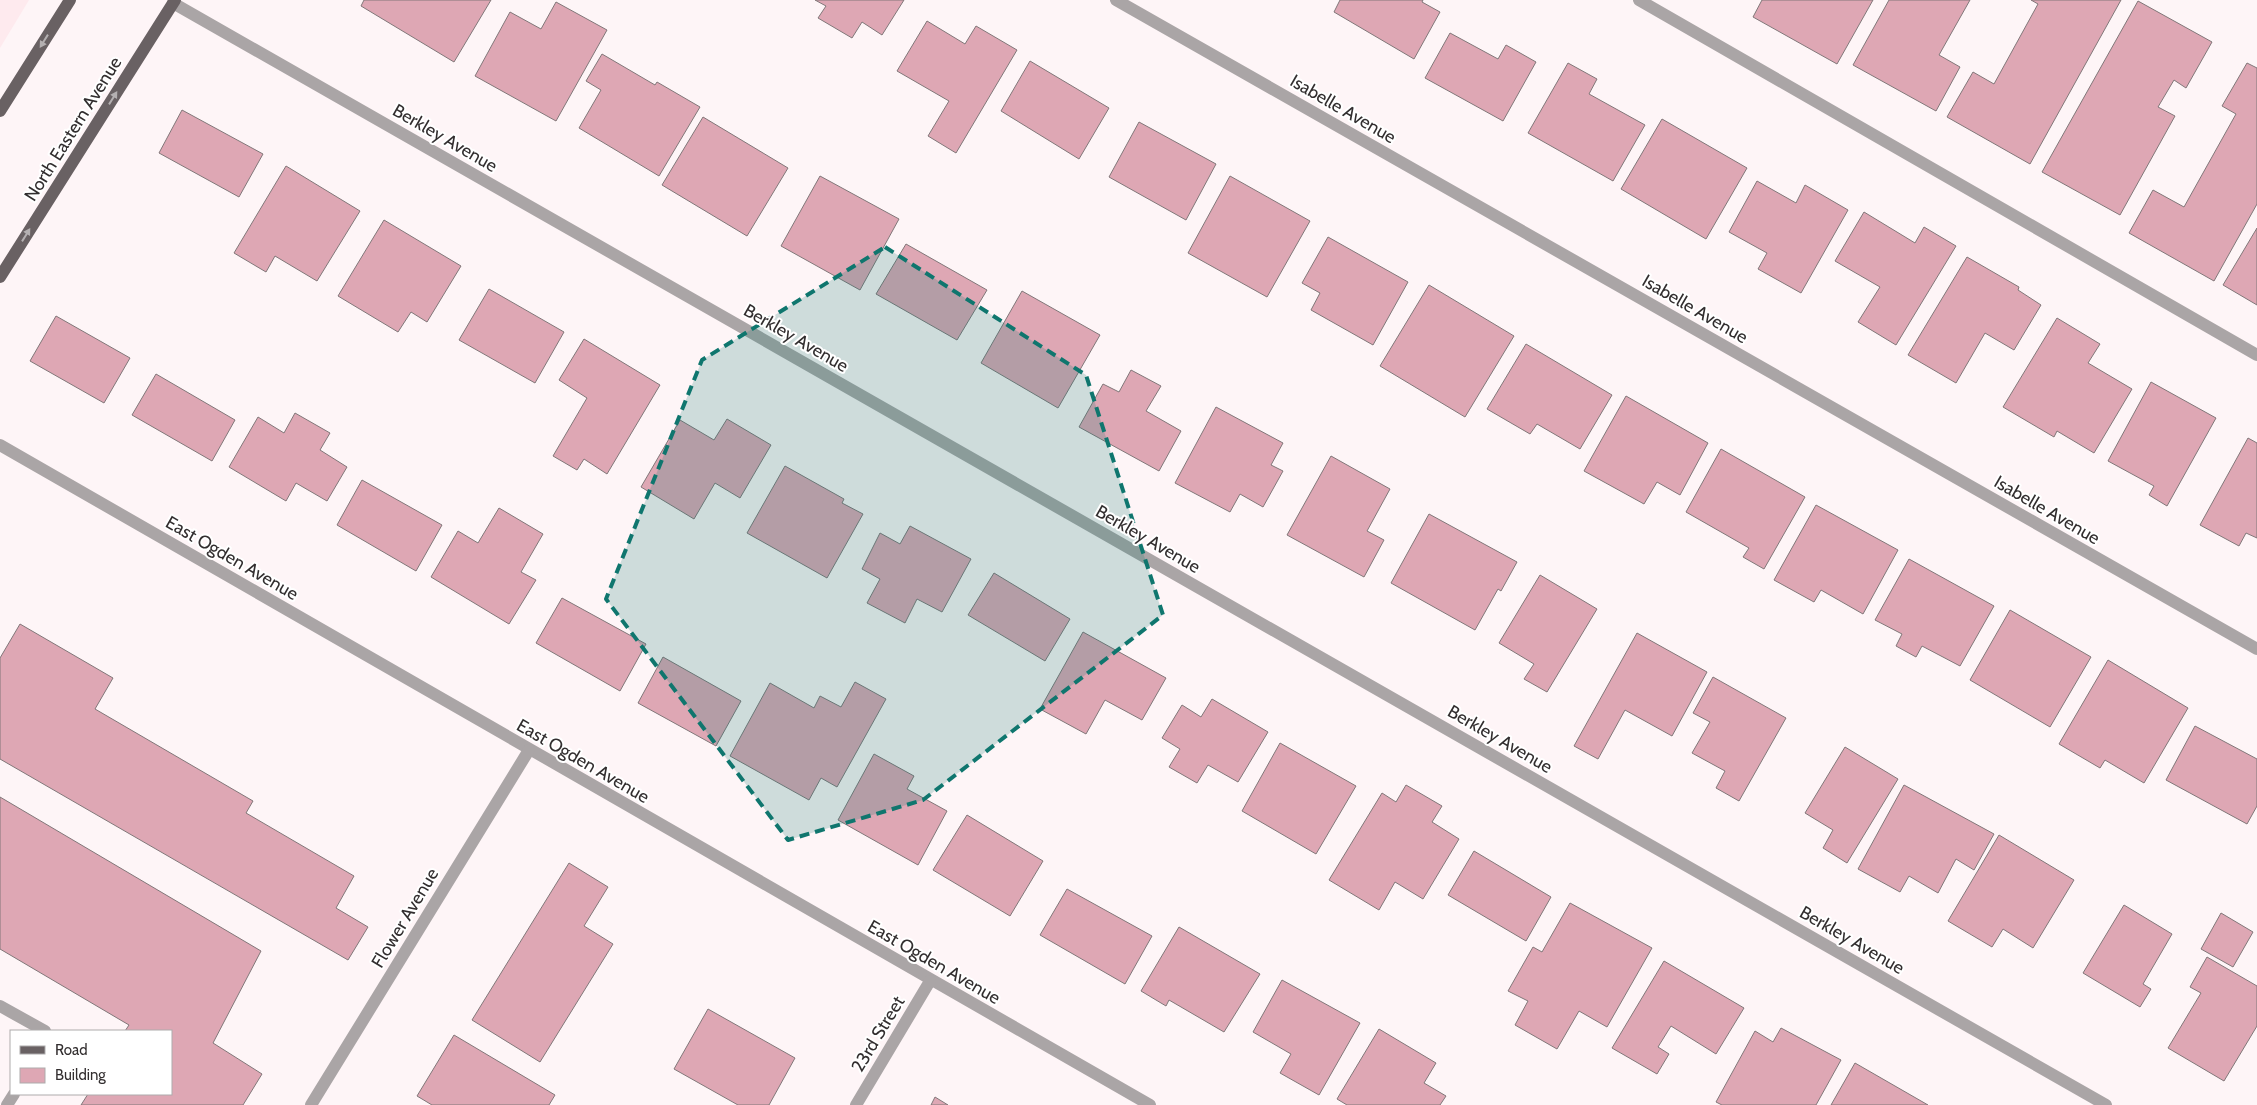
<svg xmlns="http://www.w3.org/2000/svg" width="2257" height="1105" viewBox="0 0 2257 1105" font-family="Cabin,sans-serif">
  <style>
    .built { fill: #feeaee }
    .building { fill: #dea7b4; stroke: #817779 }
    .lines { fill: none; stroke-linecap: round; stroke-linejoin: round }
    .minor { stroke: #aaa5a6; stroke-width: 12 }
    .major { stroke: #696163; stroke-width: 12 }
    .oneway { fill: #b4b0b1 }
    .marked { fill: #0f766e; fill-opacity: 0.2; stroke: #0f766e; stroke-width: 4; stroke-dasharray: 10 6; stroke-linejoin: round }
    .labels { text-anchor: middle; stroke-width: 4; stroke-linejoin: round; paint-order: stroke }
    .street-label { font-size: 18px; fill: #322e2f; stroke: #fff }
  </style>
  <rect width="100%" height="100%" fill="#fef5f7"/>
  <!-- built -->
  <polygon class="built" points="0,0 29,0 0,48"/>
  <!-- building -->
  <g class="building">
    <polygon points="364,0 491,0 454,62 361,6"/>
    <polygon points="815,0 904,0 882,35 862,22 852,38 818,18 826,6"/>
    <polygon points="1340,0 1423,0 1422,2 1440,12 1414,59 1334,12"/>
    <polygon points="1762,0 1873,0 1837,64 1753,17"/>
    <polygon points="1889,0 1970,0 1939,55 1960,67 1936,111 1853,65"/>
    <polygon points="2031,0 2121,0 2030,164 1947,117 1973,72 1994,84 2038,4"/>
    <polygon points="2138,1 2212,42 2186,88 2174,80 2158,107 2175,116 2120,215 2042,172"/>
    <polygon points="556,2 607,30 556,121 475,76 510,12 541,29"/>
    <polygon points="927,21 965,44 976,26 1017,50 956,153 928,136 949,101 897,71"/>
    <polygon points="1450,33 1498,59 1506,45 1536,62 1503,121 1425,78"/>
    <polygon points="602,54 655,85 657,82 700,107 659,176 579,128 601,90 586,81"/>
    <polygon points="1030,61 1109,108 1079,159 1001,111"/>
    <polygon points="1568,63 1597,79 1589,94 1645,125 1613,181 1528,133"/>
    <polygon points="2247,63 2257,68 2257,204 2214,281 2129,233 2153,190 2184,207 2236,114 2222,106"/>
    <polygon points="182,110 263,154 239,197 159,153"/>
    <polygon points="703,117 788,168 747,236 662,185"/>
    <polygon points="1662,119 1747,168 1706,239 1621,189"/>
    <polygon points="1139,122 1216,164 1186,220 1109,177"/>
    <polygon points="286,166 360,211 317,281 275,256 266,272 234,253"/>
    <polygon points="820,176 899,219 860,290 781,246"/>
    <polygon points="1230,176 1310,221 1267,297 1188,253"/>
    <polygon points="1757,181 1796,203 1805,185 1848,210 1801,293 1758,269 1767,253 1729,232"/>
    <polygon points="1864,212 1915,243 1924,227 1956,246 1896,345 1858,322 1880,287 1835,261"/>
    <polygon points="384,220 461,266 427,322 411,312 398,332 338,296"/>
    <polygon points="2257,228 2257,305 2223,285"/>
    <polygon points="1328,237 1408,282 1373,345 1311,310 1320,293 1302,283"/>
    <polygon points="906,244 987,290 957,340 876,294"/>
    <polygon points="1967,257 2019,287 2018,290 2041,305 2014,350 1985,333 1956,383 1908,355"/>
    <polygon points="1429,285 1514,336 1465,417 1380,366"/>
    <polygon points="489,289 564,332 535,383 459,340"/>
    <polygon points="1022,291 1100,335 1058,408 981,363"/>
    <polygon points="56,316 130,358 104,403 30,361"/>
    <polygon points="2057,318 2100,344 2088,363 2132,389 2094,453 2057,431 2054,437 2003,407"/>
    <polygon points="584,339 660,385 607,474 584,459 577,470 553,456 587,398 559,380"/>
    <polygon points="1526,344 1612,395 1580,449 1537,424 1530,434 1487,409"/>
    <polygon points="1131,370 1161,386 1146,411 1181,431 1159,471 1079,427 1103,384 1119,392"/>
    <polygon points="156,374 235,420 212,461 132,415"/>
    <polygon points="2151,382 2216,418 2167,506 2149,495 2154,486 2108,461"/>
    <polygon points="1626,396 1708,443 1680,495 1657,482 1644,504 1584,471"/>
    <polygon points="1216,407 1283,443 1271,465 1283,471 1263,507 1240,494 1230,512 1175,483"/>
    <polygon points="295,413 330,433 320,450 347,467 327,501 296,483 286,501 229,467 258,417 284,433"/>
    <polygon points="727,419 771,445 740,498 715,483 694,519 641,487 680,420 714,440"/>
    <polygon points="2248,438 2257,443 2257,538 2246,533 2239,546 2200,525"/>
    <polygon points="1721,449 1805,497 1764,569 1743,557 1749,548 1686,512"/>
    <polygon points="1331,456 1390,489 1367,531 1384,540 1364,577 1287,535"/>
    <polygon points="785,466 844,499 842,503 863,514 827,578 747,533"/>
    <polygon points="362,480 442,525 416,571 337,525"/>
    <polygon points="1816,505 1898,550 1863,614 1821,590 1814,602 1774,580"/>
    <polygon points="499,508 543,534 521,572 536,580 509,624 431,577 458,531 478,543"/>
    <polygon points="1429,514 1517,562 1501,591 1498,589 1475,630 1391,583"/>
    <polygon points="910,526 971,559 942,612 917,599 905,623 867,603 880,579 862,569 880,533 900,544"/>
    <polygon points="1909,559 1994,606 1960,666 1922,646 1916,657 1896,646 1902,634 1875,620"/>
    <polygon points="994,573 1070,619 1045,661 968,615"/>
    <polygon points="1540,575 1597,609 1547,692 1524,679 1534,664 1499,643"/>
    <polygon points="562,598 646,644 620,691 536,643"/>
    <polygon points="2010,610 2091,657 2050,727 1970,680"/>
    <polygon points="20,624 113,678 95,709 253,801 246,813 354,876 336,908 368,927 348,960 0,759 0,658"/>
    <polygon points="1083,632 1166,678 1142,720 1105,700 1086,734 1040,709"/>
    <polygon points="1637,633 1707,672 1672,736 1625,710 1598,759 1574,746"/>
    <polygon points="663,657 741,701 716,746 638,703"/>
    <polygon points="2108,660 2188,708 2144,783 2105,760 2100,768 2059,744"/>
    <polygon points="1713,677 1786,718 1739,801 1716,788 1725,771 1692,753 1710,722 1693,713"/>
    <polygon points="855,682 886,699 837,787 821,778 809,800 730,756 770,683 814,708 820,696 841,707"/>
    <polygon points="1212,699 1268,732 1238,782 1208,765 1197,783 1169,767 1180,749 1162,738 1182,705 1201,717"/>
    <polygon points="2195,726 2257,759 2257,806 2247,824 2166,780"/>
    <polygon points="1280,743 1356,786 1316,854 1242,811"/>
    <polygon points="1845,747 1898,779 1847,863 1823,848 1833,830 1805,813"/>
    <polygon points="874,754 914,776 907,789 947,811 918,865 838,820"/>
    <polygon points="1406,785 1442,806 1432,822 1459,839 1423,899 1395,882 1379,910 1329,880 1382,793 1396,802"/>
    <polygon points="1904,785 1994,834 1974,870 1956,859 1938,893 1909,876 1900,892 1858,869"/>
    <polygon points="0,797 261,951 213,1043 262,1074 243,1105 81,1105 88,1094 171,1094 171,1031 125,1031 129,1025 0,949"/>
    <polygon points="967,815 1043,861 1010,916 933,870"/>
    <polygon points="1999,835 2074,880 2033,948 2003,929 1992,947 1948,921"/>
    <polygon points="1474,851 1551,897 1526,941 1448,895"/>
    <polygon points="569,863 608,887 584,926 613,944 540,1062 472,1020"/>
    <polygon points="1067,889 1152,936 1125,984 1040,935"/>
    <polygon points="1570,903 1652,948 1607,1027 1579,1011 1557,1049 1515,1025 1528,1001 1508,991 1533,947 1542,952"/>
    <polygon points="2124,905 2172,934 2143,984 2151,989 2140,1007 2083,973"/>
    <polygon points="2221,913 2253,932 2233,967 2201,949"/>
    <polygon points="1179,927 1260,974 1224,1032 1169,1000 1166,1006 1141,991"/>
    <polygon points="2207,957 2257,986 2257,1026 2224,1081 2168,1048 2201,993 2190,987"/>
    <polygon points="1664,961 1744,1008 1716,1054 1671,1026 1658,1047 1669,1054 1657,1074 1612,1048"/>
    <polygon points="1282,980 1360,1023 1319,1095 1280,1073 1291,1054 1253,1032"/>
    <polygon points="708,1009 795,1058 769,1105 738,1105 674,1069"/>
    <polygon points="1781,1028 1841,1060 1816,1105 1722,1105 1716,1102 1755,1031 1773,1042"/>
    <polygon points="1379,1029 1436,1063 1424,1083 1446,1096 1440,1105 1347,1105 1337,1099"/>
    <polygon points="454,1035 555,1095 549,1105 432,1105 417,1096"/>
    <polygon points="1855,1063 1928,1105 1831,1105"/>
    <polygon points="935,1097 948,1105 931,1105"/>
  </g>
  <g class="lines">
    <!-- minor -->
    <g class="minor">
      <polyline points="1116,0 2257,649"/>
      <polyline points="1639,0 2257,355"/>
      <polyline points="173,3 2106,1105"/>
      <polyline points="0,445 1150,1105"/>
      <polyline points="0,1006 45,1031"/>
      <polyline points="7,1105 14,1094"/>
      <polyline points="311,1105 529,750"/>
      <polyline points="856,1105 930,981"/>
    </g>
    <!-- major -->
    <g class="major">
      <polyline points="0,111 70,0"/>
      <polyline points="0,277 175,0"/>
    </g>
  </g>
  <!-- one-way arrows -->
  <defs><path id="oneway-solid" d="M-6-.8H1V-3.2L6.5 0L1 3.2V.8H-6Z" transform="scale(1.25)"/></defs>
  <g class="oneway">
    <use href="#oneway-solid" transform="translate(44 41) rotate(122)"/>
    <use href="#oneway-solid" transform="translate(113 98) rotate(-58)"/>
    <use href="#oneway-solid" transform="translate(26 235) rotate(-58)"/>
  </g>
  <!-- marked area -->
  <path class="marked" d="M 885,247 L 1086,375 L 1163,615 L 923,800 L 788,840 L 606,599 L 702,360 Z"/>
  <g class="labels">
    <!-- street labels -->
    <g class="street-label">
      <text transform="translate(1343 109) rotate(30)" y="6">Isabelle Avenue</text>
      <text transform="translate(73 129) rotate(-58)" y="6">North Eastern Avenue</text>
      <text transform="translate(445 138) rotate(30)" y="6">Berkley Avenue</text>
      <text transform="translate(1695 309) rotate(30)" y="6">Isabelle Avenue</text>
      <text transform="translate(796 338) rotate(30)" y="6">Berkley Avenue</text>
      <text transform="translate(2047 510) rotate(30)" y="6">Isabelle Avenue</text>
      <text transform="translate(1148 539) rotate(30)" y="6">Berkley Avenue</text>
      <text transform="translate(232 558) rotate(30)" y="6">East Ogden Avenue</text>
      <text transform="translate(1500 739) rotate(30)" y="6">Berkley Avenue</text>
      <text transform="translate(583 761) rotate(30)" y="6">East Ogden Avenue</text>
      <text transform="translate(405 918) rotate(-59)" y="6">Flower Avenue</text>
      <text transform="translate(1852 940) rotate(30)" y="6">Berkley Avenue</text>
      <text transform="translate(934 962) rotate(30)" y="6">East Ogden Avenue</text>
      <text transform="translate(878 1034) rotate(-59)" y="6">23rd Street</text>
    </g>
  </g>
  <!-- legend -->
  <rect x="10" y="1030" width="162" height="65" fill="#ffffff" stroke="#adabac"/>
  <rect x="20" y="1046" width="25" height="8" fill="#696163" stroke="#adabac"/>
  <text x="55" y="1055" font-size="15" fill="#322e2f">Road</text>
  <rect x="20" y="1068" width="25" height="15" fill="#dea7b4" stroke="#adabac"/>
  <text x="55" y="1080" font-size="15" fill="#322e2f">Building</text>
</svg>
